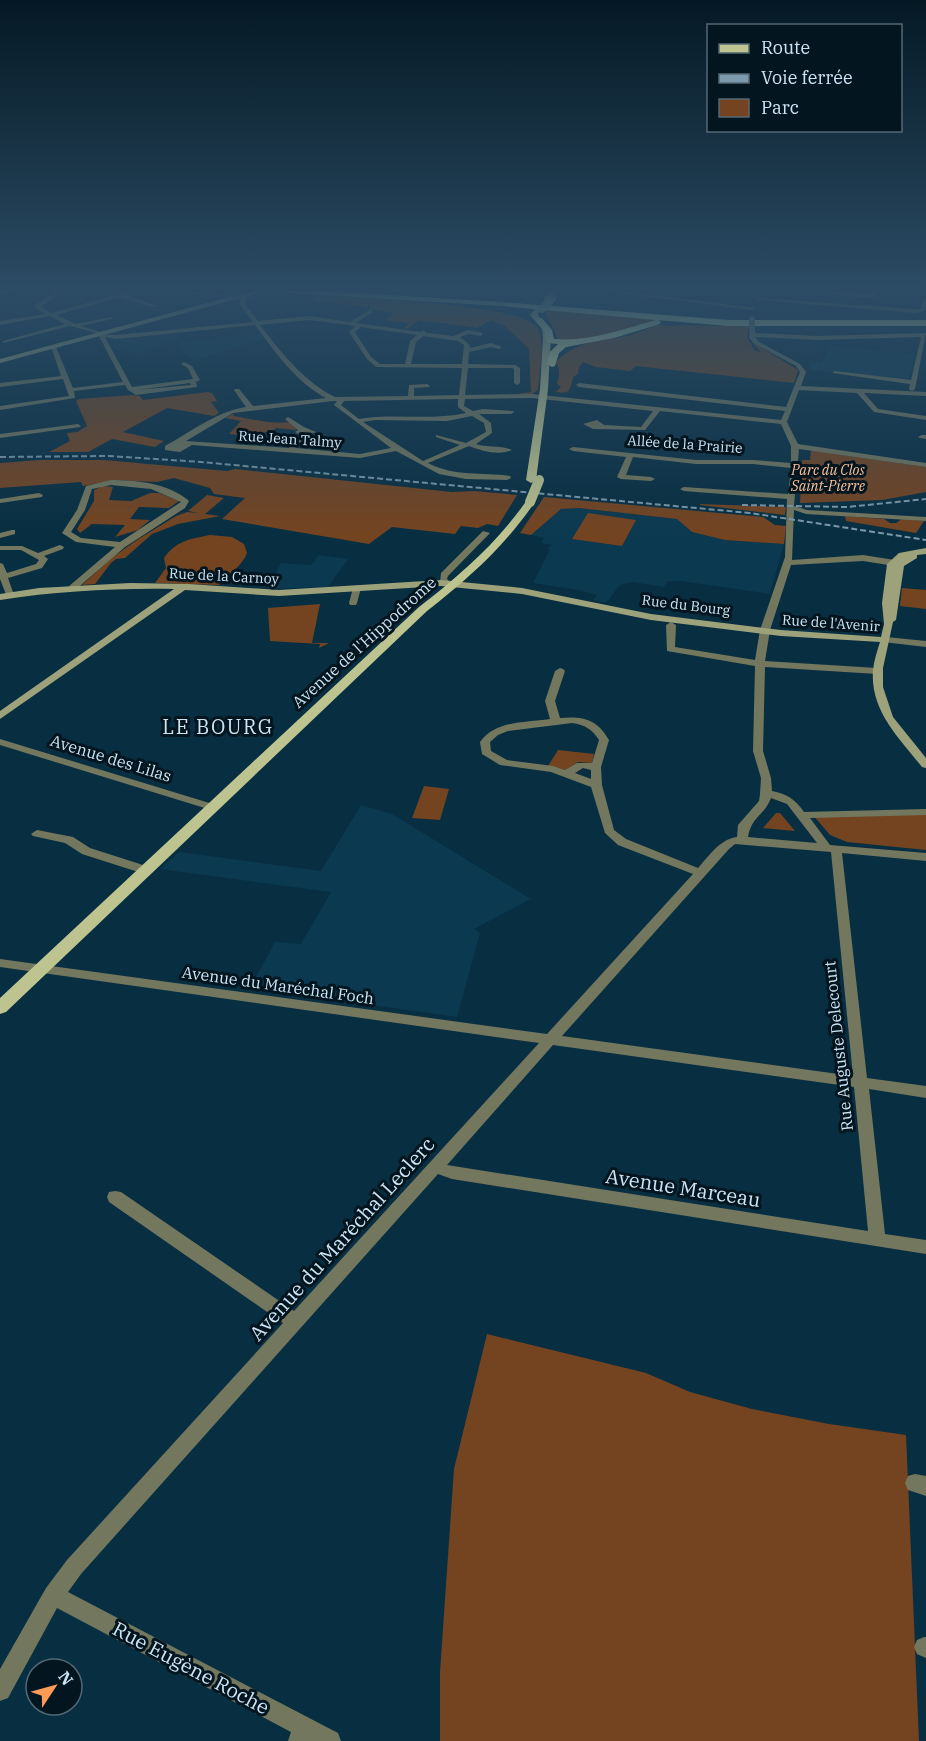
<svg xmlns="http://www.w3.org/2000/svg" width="926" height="1741" viewBox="0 0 926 1741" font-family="'IBM Plex Serif',serif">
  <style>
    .built { fill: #0b394f }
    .green { fill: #744421 }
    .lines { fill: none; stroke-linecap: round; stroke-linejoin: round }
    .street { fill: #73775e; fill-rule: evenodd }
    .secondary { fill: #9da27a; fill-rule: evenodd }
    .primary { fill: #bdc48f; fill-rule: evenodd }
    .highway { fill: #dae2a2; fill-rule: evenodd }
    .rail { stroke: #7c9aab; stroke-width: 2; stroke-dasharray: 6 3; stroke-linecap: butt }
    .street-bridge { stroke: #73775e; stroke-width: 6 }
    .primary-bridge-far1 { stroke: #bdc48f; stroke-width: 8 }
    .primary-bridge { stroke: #bdc48f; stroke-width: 10 }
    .labels { text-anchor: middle; stroke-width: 6; stroke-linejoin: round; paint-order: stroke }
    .far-street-label { font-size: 14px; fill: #cce5f4; stroke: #03151f }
    .far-park-label { font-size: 14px; font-style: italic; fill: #ffc097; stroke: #03151f }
    .street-label { font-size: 16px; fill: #cce5f4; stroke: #03151f }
    .quarter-label { font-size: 20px; letter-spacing: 1.5px; fill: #cce5f4; stroke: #03151f }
    .near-street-label { font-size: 20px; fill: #cce5f4; stroke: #03151f }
  </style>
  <rect width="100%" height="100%" fill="#082e41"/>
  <!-- built -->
  <g class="built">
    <polygon points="172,333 186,342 260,333 265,339 195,360 184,353 176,342 163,343 160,348 144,353 115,350 110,341"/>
    <polygon points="829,346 915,354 909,381 810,370 811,362 822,363"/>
    <polygon points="579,508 677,519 692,532 725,540 784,544 770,594 681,581 668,581 664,587 633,582 620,585 606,603 593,600 597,595 578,590 533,583 550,550 547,548 552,545 541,543 544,538 531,535 561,509"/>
    <polygon points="319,555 348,559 328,587 267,589 281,563 311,565"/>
    <polygon points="361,805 392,814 531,899 474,929 480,933 457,1017 250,988 275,942 301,944 331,892 160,869 179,852 321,871"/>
  </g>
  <!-- green -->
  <g class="green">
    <path d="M 322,295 C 356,298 521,304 537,327 C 546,339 539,375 538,390 L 532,394 L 517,394 L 531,392 L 529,349 L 505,326 L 491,320 L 477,328 L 419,320 L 407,329 L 404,328 L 410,323 L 386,320 L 394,313 L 369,309 L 372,307 L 312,301 Z"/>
    <path d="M 546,309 L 678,321 L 653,322 L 610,335 L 559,342 C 556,331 545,318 546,309 Z"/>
    <path d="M 654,325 L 749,326 L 747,337 L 755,351 L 761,352 L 752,342 L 798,370 L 794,383 L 636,366 L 630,371 L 596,367 L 583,362 L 579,367 L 578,374 L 573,377 C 570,389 571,395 556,392 L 561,387 L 557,384 C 559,376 561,370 556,362 C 586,331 623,346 654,325 Z"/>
    <polygon points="207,392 212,393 217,401 211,402 219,413 214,416 167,408 123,432 164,441 155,447 112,439 88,452 49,452 70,441 67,433 77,432 87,426 76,401 79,399 132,395 140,396 143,400"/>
    <path d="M 233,414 L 234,416 C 256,420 269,424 291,422 L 299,428 L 295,430 L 276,428 L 272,432 L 265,432 L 260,437 L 229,434 L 241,421 L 225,418 Z"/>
    <polygon points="811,450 926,467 926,492 882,500 800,503 802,460 810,460"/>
    <polygon points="40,460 104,460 227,471 235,469 452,492 474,491 517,495 498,526 487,524 478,528 461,526 455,534 392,527 369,544 222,519 245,498 214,494 210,488 174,478 157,482 115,480 83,486 81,482 0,488 0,463"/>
    <polygon points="103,486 113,487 109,500 131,501 150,493 159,493 179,501 169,508 139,507 130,519 150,520 138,530 115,537 125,525 92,524 80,533 77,529 94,501 94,490"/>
    <polygon points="207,495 224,498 205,514 220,516 178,524 152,534 125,558 116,559 111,563 95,584 82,585 113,557 137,540 176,516 187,512 199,513 188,511"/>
    <polygon points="544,497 763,517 775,525 786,526 784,544 725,540 692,532 677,519 579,508 561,509 531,535 520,533"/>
    <polygon points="700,504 786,507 785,515 700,505"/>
    <polygon points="588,513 636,520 622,546 572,539"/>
    <polygon points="845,516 884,519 890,523 896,523 902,519 924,521 916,533 846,521"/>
    <path d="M 210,535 L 232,537 L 244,544 L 247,553 C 242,566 229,574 219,585 L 155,583 L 166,568 L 164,558 C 176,541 189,539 210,535 Z"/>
    <polygon points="902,588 926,590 926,609 900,606"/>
    <polygon points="320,604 312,643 329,643 319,648 320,644 270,641 268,608"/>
    <polygon points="558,750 594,754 592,763 578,762 566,770 548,766"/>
    <polygon points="424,786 449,789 440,820 412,818"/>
    <polygon points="926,812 926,850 847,842 830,835 813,815"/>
    <polygon points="776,813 780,813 795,831 763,828"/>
    <polygon points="487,1334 646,1373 690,1392 752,1409 829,1424 906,1435 919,1741 440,1741 440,1672 454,1469"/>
  </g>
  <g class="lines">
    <!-- street -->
    <g class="street">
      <polygon points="0,291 18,291 0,294"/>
      <polygon points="56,291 62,291 41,307 52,313 58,311 129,291 137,291 126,295 157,306 152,307 120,297 57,315 75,324 112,317 112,319 81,326 100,332 100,334 70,326 3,343 3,341 65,324 50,316 0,325 0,321 45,314 36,309 35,305"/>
      <path d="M 154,291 L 246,296 L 246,305 L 258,321 L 310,316 L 350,322 L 371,309 L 373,312 L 356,323 L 421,332 L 424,330 L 427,333 L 453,336 L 468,330 L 483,333 L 481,336 L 469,334 L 460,337 L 469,344 L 470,348 L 491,343 L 502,347 L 499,349 L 491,347 L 469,352 L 468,364 L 515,365 L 520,368 L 520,383 L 517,385 L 514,383 L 514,369 L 512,368 L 468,368 L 465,395 L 532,394 L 781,420 L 785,411 L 579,387 L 576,385 L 579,383 L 786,407 L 800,372 L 796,366 L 755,344 L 749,338 L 750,326 L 755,327 L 755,333 L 817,336 L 926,333 L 915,389 L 912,391 L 909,389 L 910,384 L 832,373 L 835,371 L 911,380 L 921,337 L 817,340 L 755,337 L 759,342 L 800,364 L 806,372 L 801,386 L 926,392 L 926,396 L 864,393 L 878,409 L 926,416 L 926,420 L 874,412 L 857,393 L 799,390 L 787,422 L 798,444 L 926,463 L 926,467 L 799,449 L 794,506 L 807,510 L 926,517 L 926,521 L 806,514 L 794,510 L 792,560 L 863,555 L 901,561 L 905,564 L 901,567 L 863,561 L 791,565 L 770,630 L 765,661 L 877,668 L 882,671 L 877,674 L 765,667 L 763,751 L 771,778 L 772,791 C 787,794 795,799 804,812 L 926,809 L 926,815 L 810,818 L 830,845 L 926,853 L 926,861 L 842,853 L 867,1078 L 926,1086 L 926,1098 L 869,1089 L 885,1234 L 926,1240 L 926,1254 L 452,1179 L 438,1174 L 81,1574 L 68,1592 L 338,1733 L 341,1741 L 288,1741 L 291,1732 L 57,1608 L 8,1698 L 0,1701 L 0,1669 L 46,1588 L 67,1560 L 283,1323 L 109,1202 L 107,1197 L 109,1192 L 115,1191 L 121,1192 L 294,1311 L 539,1043 L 0,967 L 0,959 L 547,1034 L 693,874 L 618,845 L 605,833 L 591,787 L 551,772 L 500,765 L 482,754 L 480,742 C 496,720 525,723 550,719 L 545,701 L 555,671 L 560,668 L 563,669 L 565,671 L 555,701 L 560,718 C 583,716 597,719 609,740 L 601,767 L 602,785 L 614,830 L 626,839 L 698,868 C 709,856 720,839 737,837 L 738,825 L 759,801 L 760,794 L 761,778 L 753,751 L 755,666 L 667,651 L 666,625 L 671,622 L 676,625 L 675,647 L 755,660 L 760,630 L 785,557 L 787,499 L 684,491 L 680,489 L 684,487 L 788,494 L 791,468 L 753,464 L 696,464 L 633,457 L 626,475 L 651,477 L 655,479 L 651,481 L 621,479 L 617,477 L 626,457 L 573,451 L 569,449 L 573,447 L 696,460 L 753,460 L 791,463 L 791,446 L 781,424 L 660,411 L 645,430 L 593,429 L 583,424 L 597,420 L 604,425 L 641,427 L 653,411 L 532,398 L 465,399 L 464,406 L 473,411 L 483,409 L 513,411 L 514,412 L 511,414 L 479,414 L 491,423 L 492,433 L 476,444 C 487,448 502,445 512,450 C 499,456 482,451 469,446 L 428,463 C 455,477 482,472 510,476 L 511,478 L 507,480 L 466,479 L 439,474 L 396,451 L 360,458 L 192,445 L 180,452 L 165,450 L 165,446 C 191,432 217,411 246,407 L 234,390 L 235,389 L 239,389 L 253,406 L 326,398 C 297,383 274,351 255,325 L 116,339 L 105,337 L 132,387 L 193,379 L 188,368 L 181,364 L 184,362 L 192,366 L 200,380 L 196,382 L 197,387 L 136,395 L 128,390 L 125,385 L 74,391 L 75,398 L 0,410 L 0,406 L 69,396 L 63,379 L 0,387 L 0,383 L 61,376 L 51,346 L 56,347 L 73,388 L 123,382 L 99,336 L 102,334 L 116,335 L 253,322 L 240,305 L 240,298 ZM 310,320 L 355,326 L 349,332 L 367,359 L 376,367 L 462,368 L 459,395 L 414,396 L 414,388 L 429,387 L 430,386 L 427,384 L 409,385 L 408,396 L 335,397 C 304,382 281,352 260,325 ZM 361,327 L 417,335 L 410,341 L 405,364 L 380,364 L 371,357 L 355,332 ZM 423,336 L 458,341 L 464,345 L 462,364 L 411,364 L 416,342 ZM 190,383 L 191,385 L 136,390 ZM 458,399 L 458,407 L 466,413 C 430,421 394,413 359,419 L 341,405 L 344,401 ZM 333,401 L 337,401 L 334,405 L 391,448 L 360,454 L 296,448 L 305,436 L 316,432 L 304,427 L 288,417 L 285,419 L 298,430 L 295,432 L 299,435 L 289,448 L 186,441 L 233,413 ZM 472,416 L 484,423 L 486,432 L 466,443 L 436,435 L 436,437 L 460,445 L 423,461 L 363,422 L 375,420 L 447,421 ZM 572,723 C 585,725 592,729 599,740 L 592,763 L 577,763 L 565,770 L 553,766 L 507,760 L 491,751 L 490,742 L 498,735 L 508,731 ZM 583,768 L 591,770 L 591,779 L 575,773 ZM 771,798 L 787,804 L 817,843 L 748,837 C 751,817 765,815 771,798 ZM 735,844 L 831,852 L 853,1076 L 562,1036 L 729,849 ZM 553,1045 L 854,1087 L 868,1231 L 447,1165 Z"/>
      <polygon points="605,291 620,291 755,308 752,310"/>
      <polygon points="826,291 867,294 871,294 872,291 878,291 875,296 867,298 828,294"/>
      <polygon points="926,297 926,310 916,313 756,300 759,298 916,309 921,309 923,299"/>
      <polygon points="78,424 81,426 80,427 0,438 0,434"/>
      <polygon points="922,435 926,435 926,439 920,438 918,437"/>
      <path d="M 111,480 C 136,480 169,483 189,501 L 185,508 L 125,547 L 74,591 L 68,591 L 68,587 L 115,547 L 76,542 L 62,533 L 77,510 L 86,486 ZM 111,485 L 151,489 L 181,502 L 120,542 L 81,538 L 71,532 L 85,510 L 92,489 Z"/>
      <polygon points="39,493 43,495 42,497 0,503 0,499"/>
      <polygon points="12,530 15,530 15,534 0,538 0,533"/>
      <polygon points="483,531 490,533 448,576 447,579 451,583 450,585 444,585 440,582 441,573"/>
      <polygon points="60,545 64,547 63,549 44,556 48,559 42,568 8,578 14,595 10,598 7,597 0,579 0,563 3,564 7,573 36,564 39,560 21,550 0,550 0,546 22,546 38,553"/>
      <polygon points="357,585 361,588 357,603 356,605 350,605 349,603 353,588"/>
      <polygon points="886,637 926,641 926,647 883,642 883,638"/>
      <polygon points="0,739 216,805 218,807 216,809 208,809 0,745"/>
      <polygon points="37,830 73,837 90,848 143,865 145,868 143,871 135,871 82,854 65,843 33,836 31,834"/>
      <polygon points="915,1474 926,1476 926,1496 908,1490 905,1483 908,1476"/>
      <polygon points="924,1637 926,1637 926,1658 917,1654 914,1647 917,1640"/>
    </g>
    <!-- secondary -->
    <g class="secondary">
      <polygon points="254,291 261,291 246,298 233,300 0,363 0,359 233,296 243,295"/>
      <path d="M 926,548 L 926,554 L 917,555 L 917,558 L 904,566 L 896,620 L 893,622 L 883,668 L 883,687 L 893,717 L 926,758 L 926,768 L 922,767 C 899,738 870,711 873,670 C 874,661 877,651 880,642 L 781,636 L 651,620 L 522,594 L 441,586 L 279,596 L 185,590 L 0,719 L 0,711 L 174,589 C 116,588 58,591 0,600 L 0,594 L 39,588 L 130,583 L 189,584 L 279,590 L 441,580 L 522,588 L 651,614 L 781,630 L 881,637 L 884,624 L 882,603 L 887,564 L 899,553 Z"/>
    </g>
    <!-- primary -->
    <g class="primary">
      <polygon points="551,291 558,291 548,300 544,300 544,298"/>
      <polygon points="537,307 540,309 538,315 550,329 551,337 548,389 536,480 531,483 526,480 540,389 543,337 542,329 530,315"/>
      <path d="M 527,500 L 535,502 C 504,547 469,578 427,611 L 6,1012 L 0,1014 L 0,998 L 419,607 C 460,575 497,543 527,500 Z"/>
    </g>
    <!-- highway -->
    <path class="highway" d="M 287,291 L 326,291 L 501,302 L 728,320 L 926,320 L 926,326 L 728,326 L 658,320 L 661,322 L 660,324 L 614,338 L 566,347 L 559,353 L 555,366 L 552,367 L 547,364 L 550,352 L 558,344 L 547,343 L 544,331 L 535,320 L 536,318 L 542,318 L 552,330 L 554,339 C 589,342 623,329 656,320 L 501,306 L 291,293 Z"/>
    <!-- rail -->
    <g class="rail">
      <polyline points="0,457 109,456 201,462 750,513 926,540"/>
      <polyline points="742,505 847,507 926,499"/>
    </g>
    <!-- street-bridge -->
    <polyline class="street-bridge" points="752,319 752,327"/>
    <!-- primary-bridge-far1 -->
    <polyline class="primary-bridge-far1" points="542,309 552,299"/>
    <!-- primary-bridge -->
    <polyline class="primary-bridge" points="530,502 539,480"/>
  </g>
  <!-- sky -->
  <linearGradient id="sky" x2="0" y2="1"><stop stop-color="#041924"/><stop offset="0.54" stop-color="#2c4c65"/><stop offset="1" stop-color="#2c4c65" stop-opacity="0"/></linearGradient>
  <rect width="926" height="534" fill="url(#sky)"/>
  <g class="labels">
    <!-- far-street labels -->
    <g class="far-street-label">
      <text transform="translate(290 439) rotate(4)" y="5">Rue Jean Talmy</text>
      <text transform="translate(685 444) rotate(4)" y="5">Allée de la Prairie</text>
      <text transform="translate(224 576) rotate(3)" y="5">Rue de la Carnoy</text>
      <text transform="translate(686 605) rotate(7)" y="5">Rue du Bourg</text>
      <text transform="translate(831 623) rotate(4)" y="5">Rue de l'Avenir</text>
    </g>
    <!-- far-park labels -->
    <g class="far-park-label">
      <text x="828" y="475">Parc du Clos<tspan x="828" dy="16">Saint-Pierre</tspan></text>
    </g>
    <!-- street labels -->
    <g class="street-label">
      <text transform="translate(364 642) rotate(-42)" y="6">Avenue de l'Hippodrome</text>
      <text transform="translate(111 758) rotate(17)" y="6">Avenue des Lilas</text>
      <text transform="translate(278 985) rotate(8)" y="6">Avenue du Maréchal Foch</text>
      <text transform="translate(838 1046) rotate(-96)" y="6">Rue Auguste Delecourt</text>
    </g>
    <!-- quarter labels -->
    <g class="quarter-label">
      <text x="218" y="734">LE BOURG</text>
    </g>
    <!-- near-street labels -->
    <g class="near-street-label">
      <text transform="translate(683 1188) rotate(9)" y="7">Avenue Marceau</text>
      <text transform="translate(342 1239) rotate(-48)" y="7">Avenue du Maréchal Leclerc</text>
      <text transform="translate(191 1668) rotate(28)" y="7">Rue Eugène Roche</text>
    </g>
  </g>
  <!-- legend -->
  <rect x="707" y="24" width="195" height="108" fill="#03151f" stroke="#536874" stroke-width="1.5"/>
  <rect x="719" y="44" width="30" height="9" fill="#bdc48f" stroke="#536874" stroke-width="1.5"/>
  <text x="761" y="54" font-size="18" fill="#cce5f4">Route</text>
  <rect x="719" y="74" width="30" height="9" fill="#7c9aab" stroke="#536874" stroke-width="1.5"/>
  <text x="761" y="84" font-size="18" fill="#cce5f4">Voie ferrée</text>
  <rect x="719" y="99" width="30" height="18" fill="#744421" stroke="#536874" stroke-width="1.5"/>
  <text x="761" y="114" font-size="18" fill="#cce5f4">Parc</text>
  <!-- north arrow -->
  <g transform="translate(54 1687) rotate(54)"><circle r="28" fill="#03151f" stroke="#536874" stroke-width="1.5"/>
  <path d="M0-4.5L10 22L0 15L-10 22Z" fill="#fe9c57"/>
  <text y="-9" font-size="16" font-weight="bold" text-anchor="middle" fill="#cce5f4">N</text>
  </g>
</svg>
